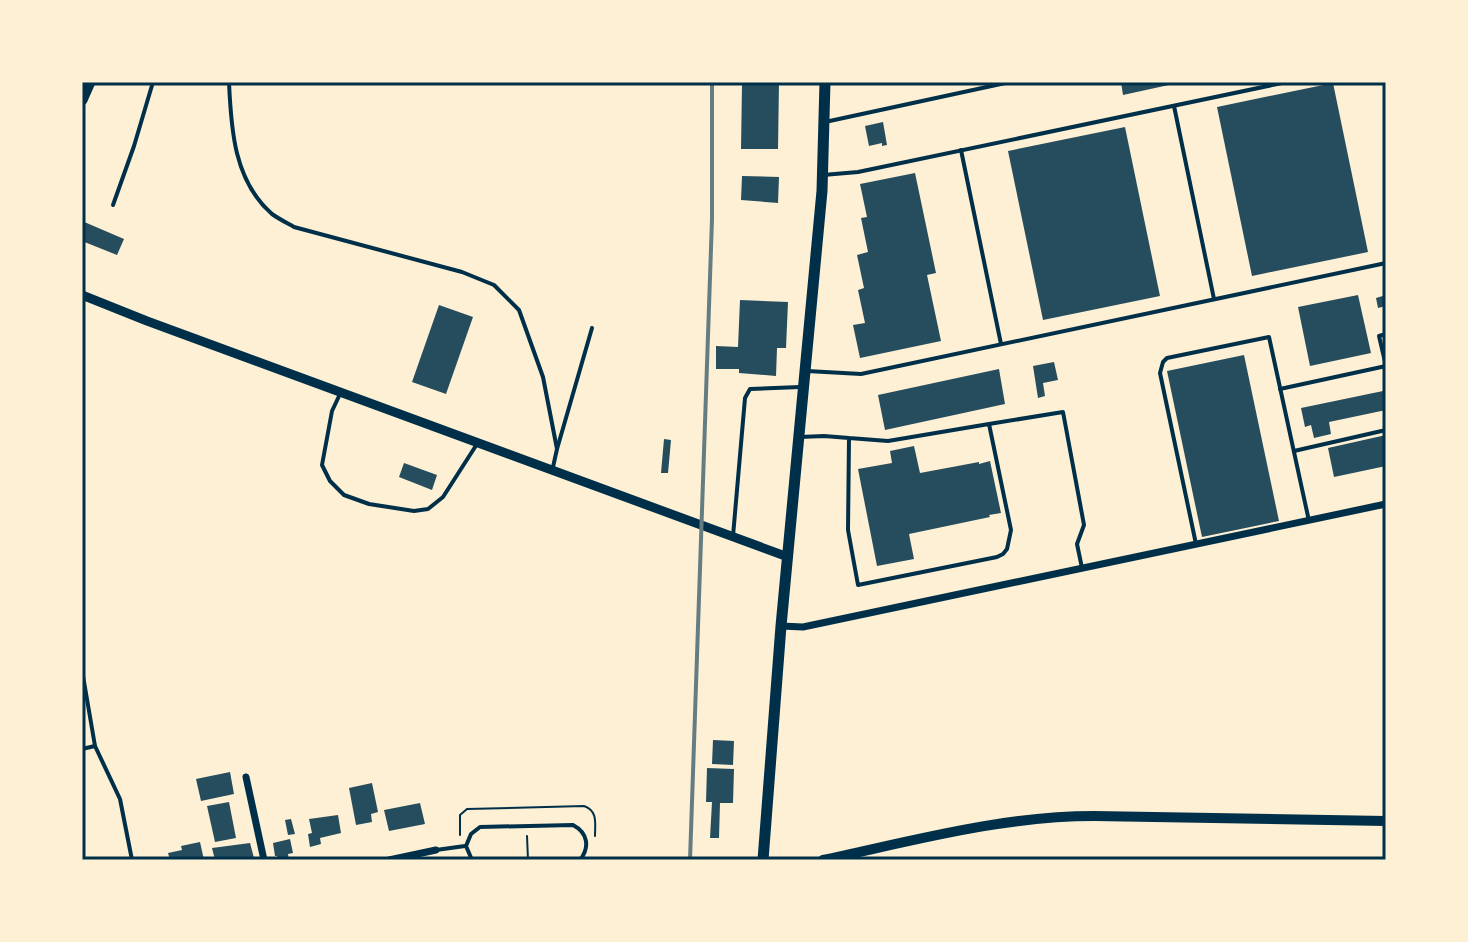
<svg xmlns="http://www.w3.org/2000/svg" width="1468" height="942" viewBox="0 0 1468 942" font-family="'Varela Round',sans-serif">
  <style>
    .building { fill: #264d5e }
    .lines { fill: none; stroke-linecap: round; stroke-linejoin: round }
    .path { stroke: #003049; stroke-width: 2 }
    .service { stroke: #003049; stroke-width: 4 }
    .minor { stroke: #003049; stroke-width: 7 }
    .tertiary { stroke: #003049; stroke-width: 9 }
    .secondary { stroke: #003049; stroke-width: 10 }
    .primary { stroke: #003049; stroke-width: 11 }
    .rail { stroke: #657d81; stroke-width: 4 }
    .neatline { fill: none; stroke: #003049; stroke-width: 3 }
  </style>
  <rect width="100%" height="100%" fill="#fdf0d5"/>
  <!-- building -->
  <g class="building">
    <polygon points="755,82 779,82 778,149 741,149 742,84"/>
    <polygon points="1121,82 1178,82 1178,83 1123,95"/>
    <polygon points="1333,83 1368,252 1252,276 1217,107"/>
    <polygon points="883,122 887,145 882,146 882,143 869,146 865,126"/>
    <polygon points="1125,127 1160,296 1043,320 1008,151"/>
    <polygon points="915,173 936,273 927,275 941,341 860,358 853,325 865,323 858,290 864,288 857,255 868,252 861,218 867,217 860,184"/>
    <polygon points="742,176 779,177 778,203 741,200"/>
    <polygon points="82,221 124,239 117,255 82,241"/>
    <polygon points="1358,295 1371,353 1310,366 1298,307"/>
    <polygon points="1386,295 1386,306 1378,308 1376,298"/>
    <polygon points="740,300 788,302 786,348 777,348 776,376 739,373 739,369 716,369 716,346 738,347"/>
    <polygon points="439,305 473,317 446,394 412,382"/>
    <polygon points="1244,355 1279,521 1202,537 1167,371"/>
    <polygon points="1054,362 1058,380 1043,383 1045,396 1038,398 1033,366"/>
    <polygon points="999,369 1005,404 885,430 878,395"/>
    <polygon points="1383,391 1386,410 1329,422 1331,434 1314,438 1311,425 1305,427 1301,408"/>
    <polygon points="1386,435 1386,466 1334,477 1328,448"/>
    <polygon points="664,439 671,440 668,473 661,473"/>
    <polygon points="914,446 920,473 979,462 979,464 990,461 1001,513 989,515 990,517 909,534 914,559 877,566 858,469 892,463 890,451"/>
    <polygon points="404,463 437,475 432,490 399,477"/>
    <polygon points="713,740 734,741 733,765 712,764"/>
    <polygon points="707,768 734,769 733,803 720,803 719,838 710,838 712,802 706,802"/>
    <polygon points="230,772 234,794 201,801 196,779"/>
    <polygon points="372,783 378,812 371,814 372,822 356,825 349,788"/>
    <polygon points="229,802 236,838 215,842 207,806"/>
    <polygon points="420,803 425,824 389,831 384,810"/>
    <polygon points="338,815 341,833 320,838 321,844 310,847 308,834 312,833 309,819"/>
    <polygon points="291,819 295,834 288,835 285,820"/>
    <polygon points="290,839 293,853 288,854 289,860 278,860 277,856 275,856 273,843"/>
    <polygon points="200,842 204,860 170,860 168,853 182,850 181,846"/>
    <polygon points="250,843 254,858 244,860 215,860 212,848"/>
  </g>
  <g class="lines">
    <!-- path -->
    <g class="path">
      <path d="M 460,835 L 460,815 L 467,809 L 584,806 C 598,811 595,823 595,836"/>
      <polyline points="527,836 528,860"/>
    </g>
    <!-- service -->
    <g class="service">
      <path d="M 229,82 C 231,129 234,181 272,214 C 279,219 287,223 294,227 L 462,272 L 494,285 L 519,310 L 543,377 L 557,449 L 553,467"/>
      <polyline points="1174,106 1214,299"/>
      <polyline points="825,122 1010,82"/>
      <polyline points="961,150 1001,344"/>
      <polyline points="823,175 858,172 1287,82"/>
      <polyline points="113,205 134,146 153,82"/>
      <polyline points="807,371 861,374 1386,263"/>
      <polyline points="1280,389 1386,366 1379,336 1386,334"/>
      <polyline points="340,394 332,411 322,465 330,481 344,495 369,504 414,511 428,509 443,497 477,444"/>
      <polyline points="989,424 1063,412 1084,525 1077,544 1082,568"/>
      <polyline points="800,437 824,436 849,438 848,530 858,585 997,557 1003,554 1007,549 1011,530 989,424 888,441 849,438"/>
      <polyline points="557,449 592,328"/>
      <polyline points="1294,451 1386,430"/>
      <polyline points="733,536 745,398 750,389 800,387"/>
      <polyline points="1196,544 1160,373 1163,362 1167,358 1269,337 1309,521"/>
      <polyline points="82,670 95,746 120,799 132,860"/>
      <polyline points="82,749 95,746"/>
      <polyline points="436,850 465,846"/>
      <path d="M 472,860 L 466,846 L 471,834 L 480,827 L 573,825 C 588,833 590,847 580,860"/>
    </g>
    <!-- minor -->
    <g class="minor">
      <polyline points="781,626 803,627 1386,504"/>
      <polyline points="246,777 264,860"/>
      <polyline points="389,860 436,850"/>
    </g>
    <!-- tertiary -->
    <polyline class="tertiary" points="82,295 147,321 788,557"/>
    <!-- secondary -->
    <path class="secondary" d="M 823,860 C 912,841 1002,816 1094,816 L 1386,821"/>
    <!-- primary -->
    <g class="primary">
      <polyline points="82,100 90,82"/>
      <polyline points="763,860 781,626 822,191 825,82"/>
    </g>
    <!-- rail -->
    <polyline class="rail" points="690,860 712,219 712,82"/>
  </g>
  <!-- border -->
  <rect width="1468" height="942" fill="none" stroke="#fdf0d5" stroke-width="168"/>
  <rect x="84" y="84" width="1300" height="774" class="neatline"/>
</svg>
